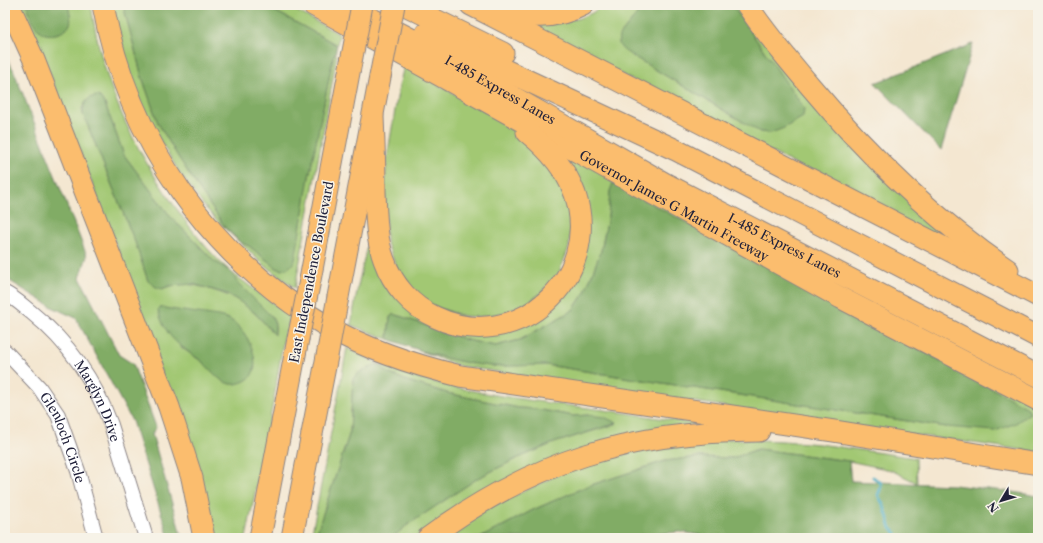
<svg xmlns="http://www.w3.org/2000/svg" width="1043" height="543" viewBox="0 0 1043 543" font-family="'Libre Caslon Text',serif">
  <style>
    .green { fill: #a2c873; stroke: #627557; fill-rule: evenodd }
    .forest { fill: #81ac65; stroke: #526750 }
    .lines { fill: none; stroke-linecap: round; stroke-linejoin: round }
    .stream { stroke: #43aac3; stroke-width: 3 }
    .minor-casing { stroke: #8b8486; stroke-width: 16 }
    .highway-casing { stroke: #8b8486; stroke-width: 23 }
    .minor { stroke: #fff; stroke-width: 14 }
    .highway { stroke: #fbbd6e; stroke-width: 21 }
    .highway-bridge-casing { stroke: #8b8486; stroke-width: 23; stroke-linecap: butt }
    .highway-bridge { stroke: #fbbd6e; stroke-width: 21 }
    .labels { text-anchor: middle; stroke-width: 3; stroke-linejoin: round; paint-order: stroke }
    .street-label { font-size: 13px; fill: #22223b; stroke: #f7f3e8 }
  </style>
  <rect width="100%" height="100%" fill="#f7f3e8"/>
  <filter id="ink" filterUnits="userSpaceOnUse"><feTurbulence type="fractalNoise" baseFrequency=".025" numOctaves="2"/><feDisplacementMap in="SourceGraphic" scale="8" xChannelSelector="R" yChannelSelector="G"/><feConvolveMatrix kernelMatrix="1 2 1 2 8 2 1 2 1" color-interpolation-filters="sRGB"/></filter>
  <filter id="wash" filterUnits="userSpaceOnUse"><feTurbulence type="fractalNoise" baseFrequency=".012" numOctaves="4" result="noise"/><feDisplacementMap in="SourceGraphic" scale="16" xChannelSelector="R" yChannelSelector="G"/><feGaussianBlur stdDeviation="0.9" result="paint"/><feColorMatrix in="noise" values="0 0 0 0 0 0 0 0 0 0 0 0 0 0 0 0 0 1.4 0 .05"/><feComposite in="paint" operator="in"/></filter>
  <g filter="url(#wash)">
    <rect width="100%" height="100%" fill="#f4e7d1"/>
    <!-- green -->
    <g class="green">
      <path d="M 20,5 L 27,5 L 34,21 L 70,22 L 68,5 L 91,5 C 102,82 131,145 176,208 C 192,230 208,252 229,270 C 233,274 238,277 243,281 C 259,293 274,304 290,315 L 287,332 L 285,331 L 284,336 L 274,398 L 246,538 L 214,538 L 140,307 L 50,74 ZM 87,101 L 105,104 L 124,155 L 170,216 L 214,261 L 230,271 L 238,283 L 272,317 C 274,323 277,328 274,334 C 263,322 253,309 239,301 C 230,295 202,286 192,285 C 182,283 171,285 162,289 L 148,281 L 135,242 L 83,114 L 82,108 ZM 227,318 C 248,331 252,346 255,370 L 207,365 L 179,346 Z"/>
      <polygon points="112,5 123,5 142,77 158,123 177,155 199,189 225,227 240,242 249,246 278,269 283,270 309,177 334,53 337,55 295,288 264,265 220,224 204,206 181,175 155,132 133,86"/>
      <polygon points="264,5 286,5 339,34 337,45"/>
      <polygon points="603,5 645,5 619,36 631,55 760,132 771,133 804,109 732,5 738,5 955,240 951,245 532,28 534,25 577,19 592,13"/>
      <polygon points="404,66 475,105 527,136 554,165 572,214 569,247 559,273 538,295 527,303 503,313 479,317 465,316 436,307 416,293 398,271 386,241 385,182 387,158 399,86"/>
      <polygon points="559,149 1038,392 1038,452 880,430 460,366 422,352 459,361 491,366 546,365 946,427 610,191 608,217 601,251 585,292 573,310 520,340 495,346 467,340 394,314 390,317 388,337 391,340 351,325 358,286 369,237 397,292 494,329 580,263"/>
      <path d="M 347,348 C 365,357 383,367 402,373 C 469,394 534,401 604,410 C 636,414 668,420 699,424 L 654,430 L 419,535 L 416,538 L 392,538 L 406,526 L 478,478 L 516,459 L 554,443 L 616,424 L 589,415 L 573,416 L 536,409 L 519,408 L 447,393 L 407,381 L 390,374 L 378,364 L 360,372 L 353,378 L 350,432 L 315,538 L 311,538 Z"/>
      <polygon points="730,439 783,441 819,444 916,458 917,483 891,470 849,461 758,449 733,458 698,457 665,461 585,487 533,510 480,538 444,538 486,509 575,467 651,447"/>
    </g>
    <!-- forest -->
    <g class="forest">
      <path d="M 27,5 L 68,5 C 69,11 72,19 70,24 C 66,34 47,38 40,31 C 33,25 30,13 27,5 Z"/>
      <path d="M 123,5 L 264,5 L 337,45 L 335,54 L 334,54 L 309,177 L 295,260 C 291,267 287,271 278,269 L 249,246 L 240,242 L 225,227 L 199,189 L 177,155 L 158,123 L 142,77 Z"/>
      <path d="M 645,5 L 732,5 L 797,98 L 804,109 L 803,117 L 784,128 L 771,133 L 760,132 L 631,55 C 623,50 617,47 619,36 Z"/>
      <polygon points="973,44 941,150 875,83"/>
      <polygon points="5,55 13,69 87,256 80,278 119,355 133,364 156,427 152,434 182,538 169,538 132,421 76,318 52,307 5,278"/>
      <path d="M 96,96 L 100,97 L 105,104 L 124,155 L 170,216 L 214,261 L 230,271 L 238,283 L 272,317 L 275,324 L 275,335 L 255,313 L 239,301 L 227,294 L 193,284 L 169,286 L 162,289 L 156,287 L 148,281 L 135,242 L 83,114 C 82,105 87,97 96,96 Z"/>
      <path d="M 613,183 L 1028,408 L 1030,413 L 1016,423 L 995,431 L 946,427 L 546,365 C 528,365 509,367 491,366 C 456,363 423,352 391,340 L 388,337 L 390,317 L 394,314 L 467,340 L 495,346 L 520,340 L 573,310 L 585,292 L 601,251 L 608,217 L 610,191 Z"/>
      <path d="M 160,307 C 175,310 190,312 205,314 C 212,315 220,316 226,318 C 246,324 268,370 245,381 C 241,383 234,385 230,384 C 217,381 210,367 200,360 C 178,345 165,336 158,310 Z"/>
      <polygon points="378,364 390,374 407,381 447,393 519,408 536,409 573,416 589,415 604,417 617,423 554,443 516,459 478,478 406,526 392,538 315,538 350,432 353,378 360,372"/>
      <polygon points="758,449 849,461 851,481 954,485 1013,492 1038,496 1038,538 720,538 680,532 632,536 624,538 480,538 533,510 585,487 665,461 698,457 733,458"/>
    </g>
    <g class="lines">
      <!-- stream -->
      <polyline class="stream" points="873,477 881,483 881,487 878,495 884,506 891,528 896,533 897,538"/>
    </g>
  </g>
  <g filter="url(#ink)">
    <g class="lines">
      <defs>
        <g id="minor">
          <path id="s1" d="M 5,293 C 15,298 23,306 32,313 C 69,343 95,381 111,425 L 146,538"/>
          <path id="s2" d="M 5,351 L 39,387 L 58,415 L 78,471 L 96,538"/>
        </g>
        <g id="highway">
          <polyline points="9,5 34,60 169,407 192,478 204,538"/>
          <path d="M 103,5 C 128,141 210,258 330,328 C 370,351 415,365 460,376 L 834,431 L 1038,464"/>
          <path id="s3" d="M 313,5 L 841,298 L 1038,400"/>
          <path id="s4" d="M 345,5 L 415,41 L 666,184 L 1038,376"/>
          <polyline points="405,5 503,53"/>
          <polyline points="471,5 1038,296"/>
          <path d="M 747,5 C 766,34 788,60 811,87 C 868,155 934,219 1008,270"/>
          <path d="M 496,11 C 526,18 555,20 583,5"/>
          <polyline points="426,33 676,150 1038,337"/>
          <path d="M 373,116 C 374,141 375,167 375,192 C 376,215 376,238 384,260 C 393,285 411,306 435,317 C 516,356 603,279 575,194 C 566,169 547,148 527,132"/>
          <polyline points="310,280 351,62"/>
          <polyline points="338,297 380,77"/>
          <polyline points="260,538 298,339"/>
          <polyline points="292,538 327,356"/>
          <path d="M 428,538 C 532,461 630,431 759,431"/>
        </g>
      </defs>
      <!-- minor casing -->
      <use href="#minor" class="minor-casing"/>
      <!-- highway casing -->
      <use href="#highway" class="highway-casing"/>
      <!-- minor -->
      <use href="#minor" class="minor"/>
      <!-- highway -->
      <use href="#highway" class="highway"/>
      <defs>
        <g id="highway-bridge">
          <polyline points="351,62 362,5"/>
          <polyline points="380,77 394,5"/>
          <polyline points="298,339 310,280"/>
          <polyline points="327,356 338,297"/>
        </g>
      </defs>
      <!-- highway-bridge casing -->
      <use href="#highway-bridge" class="highway-bridge-casing"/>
      <!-- highway-bridge -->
      <use href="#highway-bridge" class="highway-bridge"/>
    </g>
  </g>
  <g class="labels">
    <!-- street labels -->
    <g class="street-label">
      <text dy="5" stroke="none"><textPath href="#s4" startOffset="177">I-485 Express Lanes</textPath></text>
      <text dy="5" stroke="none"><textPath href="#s3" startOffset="413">Governor James G Martin Freeway</textPath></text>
      <text dy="5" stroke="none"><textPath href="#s4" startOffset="501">I-485 Express Lanes</textPath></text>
      <text transform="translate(311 272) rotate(-79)" y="5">East Independence Boulevard</text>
      <text dy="5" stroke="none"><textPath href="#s1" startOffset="145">Marglyn Drive</textPath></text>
      <text dy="5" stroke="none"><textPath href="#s2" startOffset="106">Glenloch Circle</textPath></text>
    </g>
  </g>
  <!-- margin -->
  <rect width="1043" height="543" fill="none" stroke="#f7f3e8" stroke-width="20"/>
  <!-- north arrow -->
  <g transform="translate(1001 501) rotate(232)" stroke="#f7f3e8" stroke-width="3" paint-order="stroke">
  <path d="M0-3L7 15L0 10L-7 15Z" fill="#22223b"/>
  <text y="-6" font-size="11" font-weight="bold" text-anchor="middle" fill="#22223b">N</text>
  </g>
</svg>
